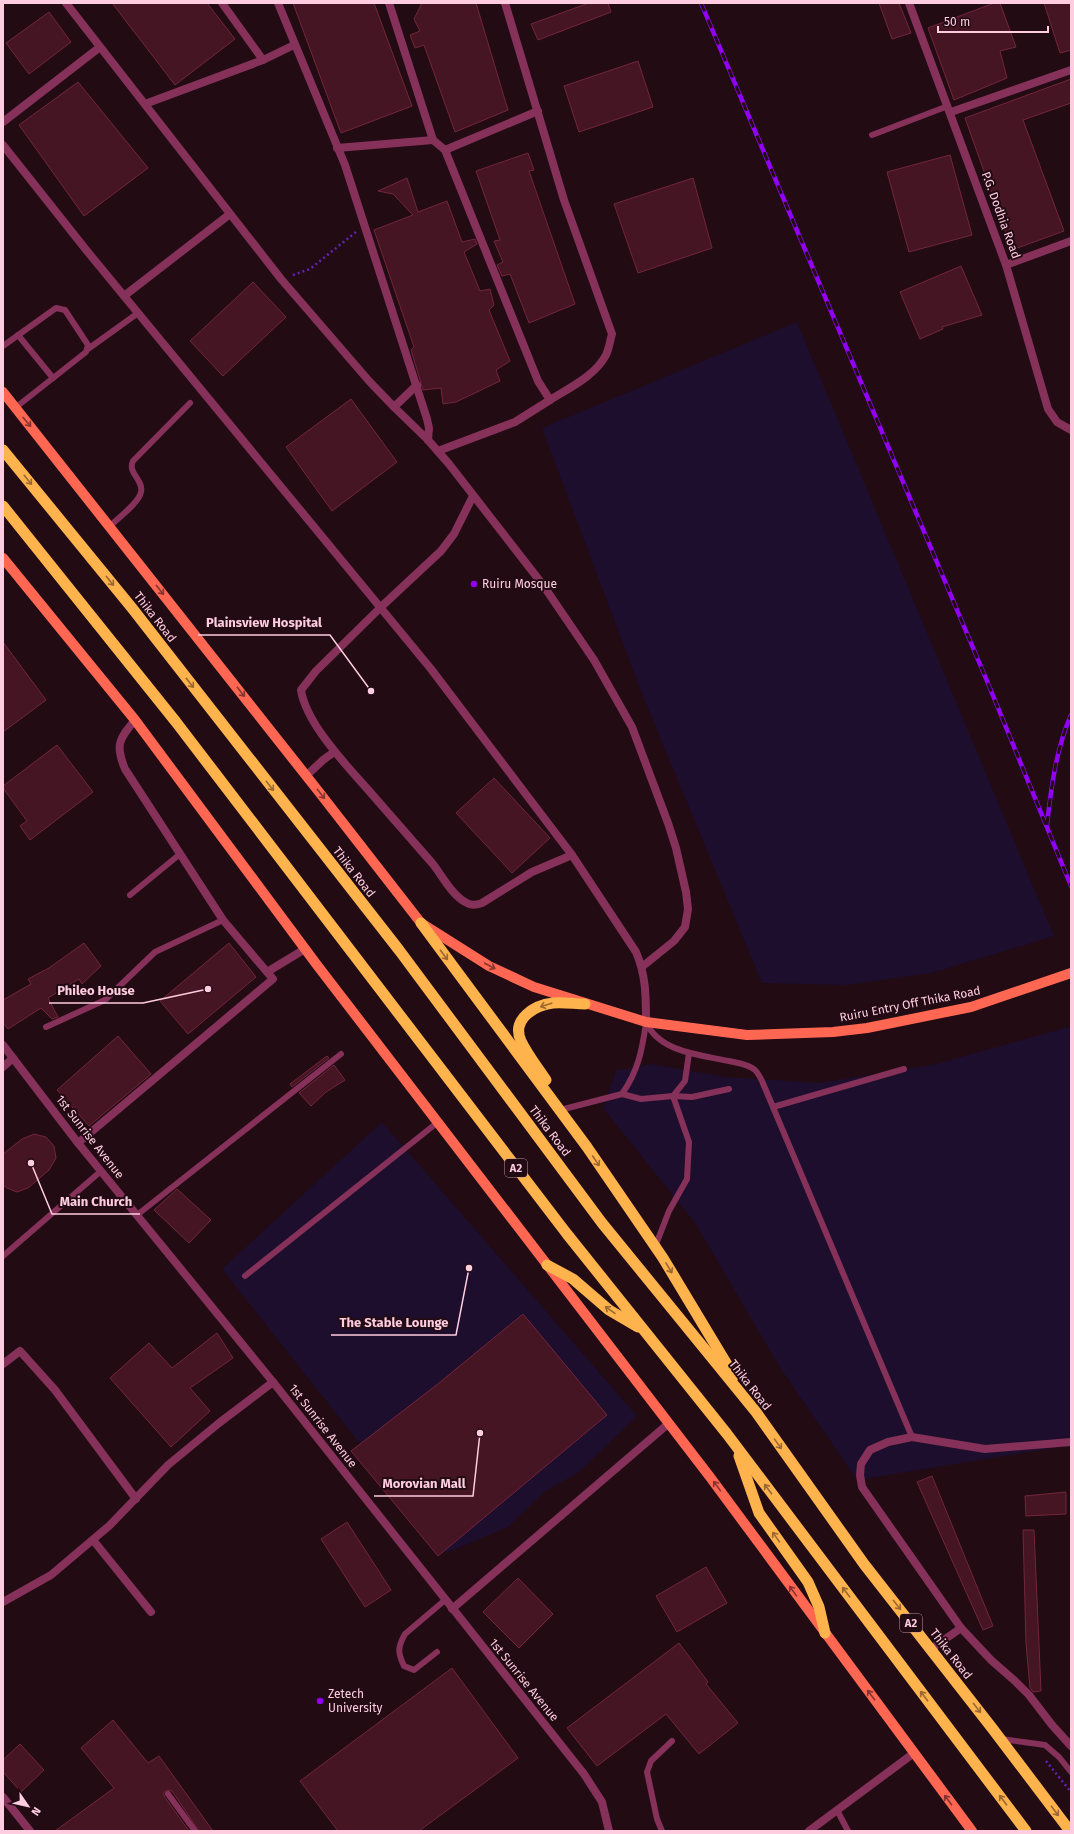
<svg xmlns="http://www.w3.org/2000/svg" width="1074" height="1834" viewBox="0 0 1074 1834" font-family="'Fira Sans',sans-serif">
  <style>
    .green { fill: #1c0e2c }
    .building { fill: #451524; stroke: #73253d }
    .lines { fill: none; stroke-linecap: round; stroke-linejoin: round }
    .path { stroke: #6522bd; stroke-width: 2.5; stroke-dasharray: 2 3; stroke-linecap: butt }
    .service { stroke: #863159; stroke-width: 6 }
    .minor { stroke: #863159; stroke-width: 8 }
    .primary { stroke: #ff6753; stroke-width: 10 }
    .trunk { stroke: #feb34d; stroke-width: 11 }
    .rail-casing { stroke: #9200f7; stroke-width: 4.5 }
    .rail { stroke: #220b13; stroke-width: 3; stroke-dasharray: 9; stroke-linecap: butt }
    .oneway { stroke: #853430 }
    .oneway2 { stroke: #9b6733 }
    .poi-dot { fill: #9200f7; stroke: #220b13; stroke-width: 1.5 }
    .labels { text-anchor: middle; stroke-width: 4; stroke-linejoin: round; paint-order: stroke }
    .shield { fill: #220b13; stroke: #bd92a2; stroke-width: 1 }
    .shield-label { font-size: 11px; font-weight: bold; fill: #ffcce0 }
    .street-label { font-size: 12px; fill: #ffcce0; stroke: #220b13 }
    .poi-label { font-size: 12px; fill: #ffcce0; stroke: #220b13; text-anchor: start }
    .leader { fill: none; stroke: #ffcce0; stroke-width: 1.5 }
    .callout-dot { fill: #ffcce0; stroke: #220b13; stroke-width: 1.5 }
    .callout-label { font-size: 13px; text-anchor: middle; font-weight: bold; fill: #ffcce0; stroke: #220b13; stroke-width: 4; stroke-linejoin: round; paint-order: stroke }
  </style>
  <rect width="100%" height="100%" fill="#220b13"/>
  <!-- green -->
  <g class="green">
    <polygon points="797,322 1054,936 931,973 846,985 762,983 642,694 542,428"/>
    <polygon points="1068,1027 1071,1030 1071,1445 857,1480 781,1369 695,1223 603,1108 616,1071 651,1064 725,1077 819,1083 933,1065"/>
    <polygon points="382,1122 637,1416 579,1472 544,1492 508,1527 446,1553 222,1269"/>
  </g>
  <!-- building -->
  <g class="building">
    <polygon points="112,3 207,3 235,39 175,85"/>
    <polygon points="293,3 374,3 412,106 341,133"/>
    <polygon points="422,3 476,3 508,110 455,132 424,45 415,48 410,35 420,31 414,19"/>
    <polygon points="589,3 608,3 611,12 538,40 531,24"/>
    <polygon points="879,3 899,3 911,33 892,39"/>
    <polygon points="994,3 1000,3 1016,47 1000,51 1007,78 954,100 928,28"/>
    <polygon points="1044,3 1071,3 1071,50 1060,53"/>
    <polygon points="49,12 71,42 29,74 6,43"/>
    <polygon points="638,61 653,107 579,132 564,86"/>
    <polygon points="1071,79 1071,103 1023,120 1064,231 1012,250 965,118"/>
    <polygon points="78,82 148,168 84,216 19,125"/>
    <polygon points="528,153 534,170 529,171 575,304 529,323 510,274 502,276 497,265 503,262 494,241 500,240 476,171"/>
    <polygon points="950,155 972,235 909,252 887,172"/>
    <polygon points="407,178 418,212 447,201 462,242 475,239 477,244 464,252 480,291 490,289 494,305 489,310 510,361 496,370 500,381 456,402 443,404 441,388 423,390 411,350 414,347 374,230 413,215 393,194 378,191"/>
    <polygon points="693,178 712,248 638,273 614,204"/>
    <polygon points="961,266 982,315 942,327 943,329 920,339 900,292"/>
    <polygon points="253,282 286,317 223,376 190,341"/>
    <polygon points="351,399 397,462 332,511 286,447"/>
    <polygon points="3,642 46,700 3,732"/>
    <polygon points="57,745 93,792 30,840 20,826 27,821 3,788 3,786"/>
    <polygon points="494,778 550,838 512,873 456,813"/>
    <polygon points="84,943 101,966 82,984 79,979 48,998 58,1017 52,1019 41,1008 8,1029 3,1023 3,1000 31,984 28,979 49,968"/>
    <polygon points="229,943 256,977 188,1034 160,1001"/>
    <polygon points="118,1036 151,1074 89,1126 57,1090"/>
    <polygon points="327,1056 329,1058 292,1087 290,1084"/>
    <polygon points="334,1065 345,1080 326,1092 311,1106 299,1093"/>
    <polygon points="34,1134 46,1137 54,1146 56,1158 49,1170 28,1188 17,1192 7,1188 3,1185 3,1154 22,1139"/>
    <polygon points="177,1189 211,1220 189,1243 154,1210"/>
    <polygon points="523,1314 607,1415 438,1556 351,1451 439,1383"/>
    <polygon points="217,1333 233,1358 190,1388 210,1411 171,1447 110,1378 149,1343 172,1368"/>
    <polygon points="932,1476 993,1626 983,1630 917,1482"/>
    <polygon points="1066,1492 1066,1514 1026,1516 1025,1496"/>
    <polygon points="347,1522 391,1590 365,1607 321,1539"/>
    <polygon points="1023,1530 1034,1530 1041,1691 1033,1692 1030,1688 1026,1643"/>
    <polygon points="706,1567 727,1603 677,1632 656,1596"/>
    <polygon points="518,1578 553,1614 519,1648 483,1612"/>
    <polygon points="679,1643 708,1682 706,1684 738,1723 699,1754 666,1714 597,1766 567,1728"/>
    <polygon points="452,1668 518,1758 419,1831 338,1831 300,1781"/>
    <polygon points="113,1720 148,1763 159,1756 213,1831 199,1831 172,1791 168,1790 164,1792 164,1796 189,1831 55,1831 114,1788 81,1748"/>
    <polygon points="20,1744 44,1770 21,1792 3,1772 3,1760"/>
  </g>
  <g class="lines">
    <!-- path -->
    <g class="path">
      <polyline points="293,275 310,269 356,232"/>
      <polyline points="1046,1761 1071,1792"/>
    </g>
    <!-- service -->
    <g class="service">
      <polyline points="872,135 948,106"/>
      <polyline points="18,335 53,378"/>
      <polyline points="3,346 56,308 65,310 88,345 86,352 15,408"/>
      <polyline points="88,349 138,313"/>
      <path d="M 110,526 C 118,518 139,503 141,492 C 144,480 127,473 133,461 L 190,403"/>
      <polyline points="130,895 180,854"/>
      <path d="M 646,1022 C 659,1052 700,1055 729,1061 C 738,1063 748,1064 755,1070 C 758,1073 760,1077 762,1081 L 912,1437"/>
      <polyline points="46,1027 105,1000 155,952 223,920"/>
      <path d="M 622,1094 C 638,1071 642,1051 646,1023"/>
      <polyline points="773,1107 904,1069"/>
      <polyline points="564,1109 622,1094 641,1099 673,1096 692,1097 729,1089"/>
      <polyline points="137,1215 341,1054"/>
      <polyline points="655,1247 669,1211 687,1179 689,1142 673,1096 685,1081 689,1053"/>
      <polyline points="3,1256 101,1171"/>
      <polyline points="245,1276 438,1122"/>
      <path d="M 437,1652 L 414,1670 L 404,1666 C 398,1653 397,1648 405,1634 L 445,1600"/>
      <polyline points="1001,1739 1045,1745 1059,1757 1071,1772"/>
      <polyline points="168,1794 195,1831"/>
      <polyline points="837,1810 848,1831"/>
      <polyline points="662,1831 657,1819 647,1772 651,1761 672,1741"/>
    </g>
    <!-- minor -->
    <g class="minor">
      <polyline points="66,3 281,279 369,381 394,407 428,440 449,464 543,585 594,660 632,727 668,823 676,848 686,892 688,909 685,927 674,941 643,966"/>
      <polyline points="222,3 263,60 294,45"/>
      <polyline points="278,3 345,165 427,419 429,428 428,440"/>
      <path d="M 389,3 L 433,140 L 445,150 L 538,381 L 550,400 C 569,388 595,376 606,355 C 609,349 610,341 612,334 L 564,200 L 505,3"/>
      <polyline points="909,3 1006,265 1048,409 1057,422 1071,430"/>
      <polyline points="145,104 263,60"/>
      <polyline points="951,112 1071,70"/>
      <polyline points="3,122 100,47"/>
      <path d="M 3,145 L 87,251 L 431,669 L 572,855 L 636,952 C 646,975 646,997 646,1022"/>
      <polyline points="337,148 433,140"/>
      <polyline points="445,150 538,111"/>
      <polyline points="1006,265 1071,241"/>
      <polyline points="124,296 230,214"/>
      <polyline points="394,407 417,385"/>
      <polyline points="438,451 515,422 550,400"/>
      <path d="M 473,496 L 454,534 L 441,551 L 381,607 L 316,671 L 301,690 C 306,724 348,767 370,792 C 391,816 411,839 432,863 C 442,875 451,894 465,902 C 471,906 476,905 482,903 L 532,872 L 572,855"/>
      <polyline points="307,775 323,760 334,752"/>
      <polyline points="267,972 305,949"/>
      <polyline points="3,1045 78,1143 273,1382 584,1774 602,1802 609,1831"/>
      <polyline points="3,1067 13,1058"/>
      <path d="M 78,1143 L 273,979 L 223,920 L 125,769 C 115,745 119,739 135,720"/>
      <polyline points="3,1364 20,1351 55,1390 136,1499"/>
      <polyline points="1071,1442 985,1449 912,1437 888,1442 870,1450 861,1464 860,1475 862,1487 961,1628 991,1660 1015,1681 1029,1695 1052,1725 1071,1746"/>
      <polyline points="93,1540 151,1612"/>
      <polyline points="3,1602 51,1575 109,1526 168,1465 219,1423 273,1382"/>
      <polyline points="452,1609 668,1424"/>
      <polyline points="931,1649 961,1628"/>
      <polyline points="3,1797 30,1831"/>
      <polyline points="809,1831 914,1753"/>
    </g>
    <!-- primary -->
    <g class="primary">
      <polyline points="3,392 319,792 421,923 489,966 534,987 646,1022 747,1035 833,1032 867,1028 971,1007 1071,973"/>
      <polyline points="3,558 135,720 317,965 710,1477 972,1831"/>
    </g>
    <!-- trunk -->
    <g class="trunk">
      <polyline points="3,450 132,608 399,950 602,1223 756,1412 864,1564 992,1728 1070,1831"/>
      <polyline points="3,506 176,722 567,1234 727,1434 1026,1831"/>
      <polyline points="421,923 587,1147 663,1258 734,1376"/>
      <path d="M 546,1080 C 538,1068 527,1054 521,1041 C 511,1019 535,1005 553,1003 C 564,1002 575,1004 585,1004"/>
      <polyline points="547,1265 573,1279 609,1310 638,1327"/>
      <polyline points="739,1456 759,1513 808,1582 819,1607 825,1633"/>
    </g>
    <defs>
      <g id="rail">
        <polyline points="701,3 987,681 1071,886"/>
        <path d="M 1047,825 C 1051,788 1056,749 1071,715"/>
      </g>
    </defs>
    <!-- rail casing -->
    <use href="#rail" class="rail-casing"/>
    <!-- rail -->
    <use href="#rail" class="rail"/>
  </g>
  <!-- one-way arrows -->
  <defs><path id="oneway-shaft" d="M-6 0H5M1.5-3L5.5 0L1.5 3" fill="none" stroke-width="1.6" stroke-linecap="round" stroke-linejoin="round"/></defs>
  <g class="oneway">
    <use href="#oneway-shaft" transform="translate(27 422) rotate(50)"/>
    <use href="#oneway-shaft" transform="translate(160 590) rotate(52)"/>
    <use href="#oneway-shaft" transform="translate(241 692) rotate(52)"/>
    <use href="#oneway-shaft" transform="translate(321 794) rotate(52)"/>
    <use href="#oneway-shaft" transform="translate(490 966) rotate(28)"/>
    <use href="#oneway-shaft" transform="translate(717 1486) rotate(-126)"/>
    <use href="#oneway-shaft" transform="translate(793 1591) rotate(-126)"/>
    <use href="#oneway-shaft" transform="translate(871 1695) rotate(-127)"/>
    <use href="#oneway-shaft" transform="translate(948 1800) rotate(-127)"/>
  </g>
  <g class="oneway2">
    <use href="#oneway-shaft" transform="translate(28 480) rotate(51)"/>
    <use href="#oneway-shaft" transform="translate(110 581) rotate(51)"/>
    <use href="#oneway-shaft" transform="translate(190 683) rotate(52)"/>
    <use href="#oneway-shaft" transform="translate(270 786) rotate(52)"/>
    <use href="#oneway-shaft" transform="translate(444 955) rotate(53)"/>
    <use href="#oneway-shaft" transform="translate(546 1005) rotate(162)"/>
    <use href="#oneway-shaft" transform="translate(596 1161) rotate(56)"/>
    <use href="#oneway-shaft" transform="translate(669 1268) rotate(59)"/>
    <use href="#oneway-shaft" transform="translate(610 1310) rotate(-145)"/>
    <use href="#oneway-shaft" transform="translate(778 1444) rotate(54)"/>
    <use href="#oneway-shaft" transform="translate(768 1489) rotate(-127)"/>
    <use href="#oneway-shaft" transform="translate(776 1537) rotate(-125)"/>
    <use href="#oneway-shaft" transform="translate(846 1592) rotate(-127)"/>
    <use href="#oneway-shaft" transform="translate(897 1605) rotate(52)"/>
    <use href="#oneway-shaft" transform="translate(924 1696) rotate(-127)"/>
    <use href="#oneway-shaft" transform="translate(977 1708) rotate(52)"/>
    <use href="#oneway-shaft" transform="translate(1003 1800) rotate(-127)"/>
    <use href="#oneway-shaft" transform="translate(1055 1811) rotate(53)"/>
  </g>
  <!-- markers -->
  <g class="poi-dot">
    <circle cx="474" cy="584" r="4"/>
    <circle cx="320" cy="1701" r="4"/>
  </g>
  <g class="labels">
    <!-- shield labels -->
    <g class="shield">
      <rect x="505" y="1159" width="22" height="18" rx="3"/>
      <rect x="900" y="1614" width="22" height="18" rx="3"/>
    </g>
    <g class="shield-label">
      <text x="516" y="1172">A2</text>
      <text x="911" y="1627">A2</text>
    </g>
    <!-- street labels -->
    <g class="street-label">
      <text transform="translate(1001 215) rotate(70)" y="4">P.G. Dodhia Road</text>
      <text transform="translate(155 617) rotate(52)" y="4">Thika Road</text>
      <text transform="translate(354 872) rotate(52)" y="4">Thika Road</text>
      <text transform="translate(910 1004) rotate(-11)" y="4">Ruiru Entry Off Thika Road</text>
      <text transform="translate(550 1131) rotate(53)" y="4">Thika Road</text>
      <text transform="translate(90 1137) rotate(52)" y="4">1st Sunrise Avenue</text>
      <text transform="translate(750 1385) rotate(52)" y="4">Thika Road</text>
      <text transform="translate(323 1426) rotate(52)" y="4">1st Sunrise Avenue</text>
      <text transform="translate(951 1654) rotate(52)" y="4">Thika Road</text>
      <text transform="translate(524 1680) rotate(51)" y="4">1st Sunrise Avenue</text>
    </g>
    <!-- poi labels -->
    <g class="poi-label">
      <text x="482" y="588">Ruiru Mosque</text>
      <text x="328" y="1698">Zetech<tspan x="328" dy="14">University</tspan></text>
    </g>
  </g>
  <!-- callouts -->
  <path class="leader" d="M371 691L330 635H198M208 989L143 1003H49M31 1163L52 1214H140M469 1268L456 1335H331M480 1433L473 1496H374"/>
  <g class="callout-dot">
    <circle cx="371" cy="691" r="4"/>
    <circle cx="208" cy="989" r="4"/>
    <circle cx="31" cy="1163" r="4"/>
    <circle cx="469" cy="1268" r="4"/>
    <circle cx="480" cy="1433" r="4"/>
  </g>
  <g class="callout-label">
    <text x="264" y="627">Plainsview Hospital</text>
    <text x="96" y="995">Phileo House</text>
    <text x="96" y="1206">Main Church</text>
    <text x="394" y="1327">The Stable Lounge</text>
    <text x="424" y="1488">Morovian Mall</text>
  </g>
  <!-- border -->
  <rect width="1074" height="1834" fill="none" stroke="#ffcce0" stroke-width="8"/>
  <!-- north arrow -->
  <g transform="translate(28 1806) rotate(124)" stroke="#220b13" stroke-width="3" paint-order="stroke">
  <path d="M0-3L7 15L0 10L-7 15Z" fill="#ffcce0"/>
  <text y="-6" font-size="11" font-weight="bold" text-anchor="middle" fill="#ffcce0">N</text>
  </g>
  <!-- scale -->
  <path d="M938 26v6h110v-6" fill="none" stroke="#ffcce0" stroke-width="2"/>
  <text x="944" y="26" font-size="12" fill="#ffcce0" stroke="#220b13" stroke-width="3" paint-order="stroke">50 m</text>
</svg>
